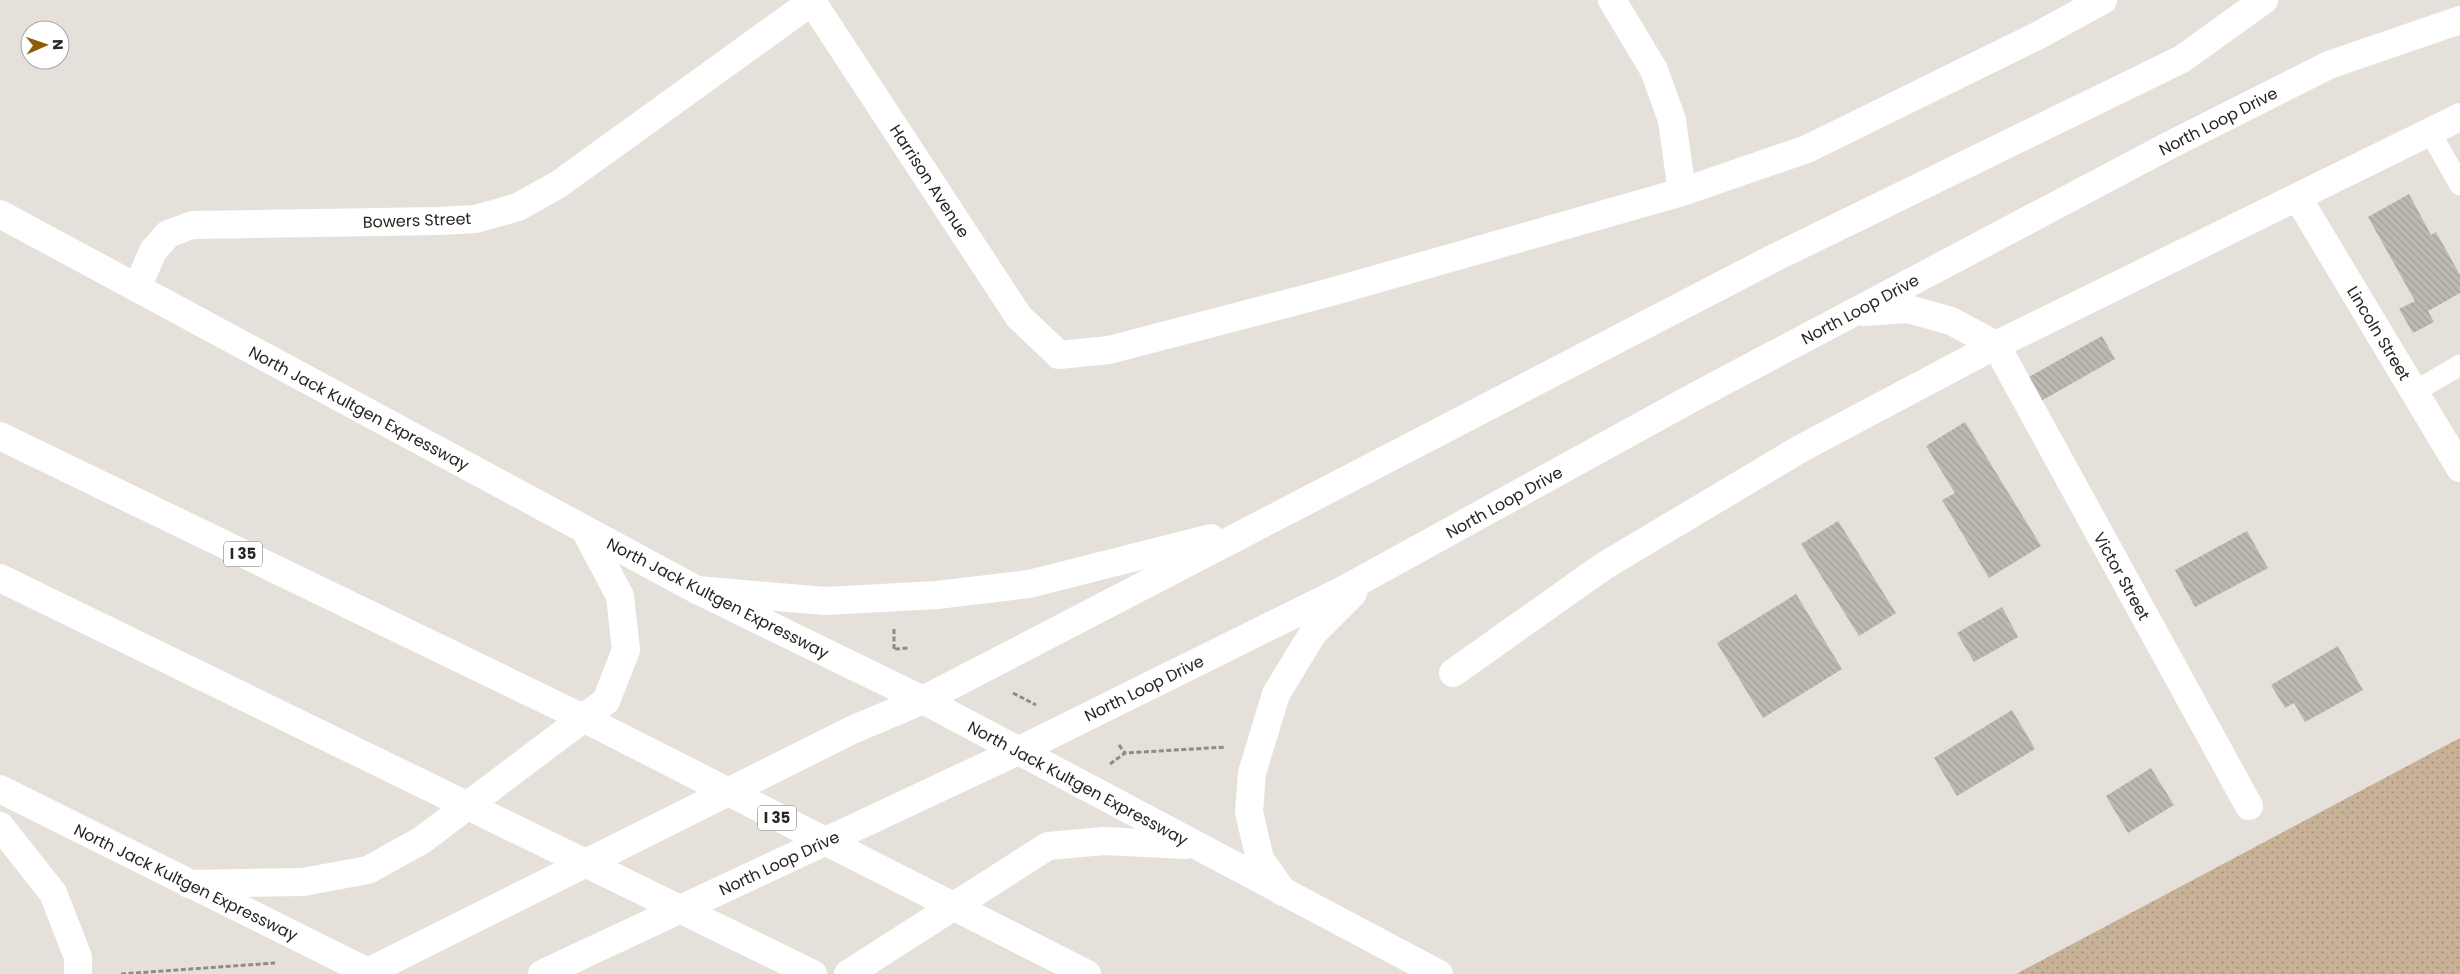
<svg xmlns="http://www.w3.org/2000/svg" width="2460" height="974" viewBox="0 0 2460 974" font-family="Poppins,sans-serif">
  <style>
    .grass { fill: url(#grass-dots) }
    .building { fill: url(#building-back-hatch) }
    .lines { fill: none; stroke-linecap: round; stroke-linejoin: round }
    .path { stroke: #8f8b86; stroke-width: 3; stroke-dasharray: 5 2.5; stroke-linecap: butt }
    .service { stroke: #fff; stroke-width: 21 }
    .minor { stroke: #fff; stroke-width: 28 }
    .tertiary { stroke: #fff; stroke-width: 28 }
    .secondary { stroke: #fff; stroke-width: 28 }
    .primary { stroke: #fff; stroke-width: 28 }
    .trunk { stroke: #fff; stroke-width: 28 }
    .motorway { stroke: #fff; stroke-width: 28 }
    .labels { text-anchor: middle; stroke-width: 4.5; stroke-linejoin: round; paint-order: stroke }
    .shield { fill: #fff; stroke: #686665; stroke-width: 1 }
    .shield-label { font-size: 15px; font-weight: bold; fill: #282523 }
    .street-label { font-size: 16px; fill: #282523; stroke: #fff }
  </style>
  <defs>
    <pattern id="grass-dots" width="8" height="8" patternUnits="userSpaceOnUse" patternTransform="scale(1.25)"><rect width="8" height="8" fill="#c7b197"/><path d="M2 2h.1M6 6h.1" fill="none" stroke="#a2907b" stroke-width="1.8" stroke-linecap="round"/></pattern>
    <pattern id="building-back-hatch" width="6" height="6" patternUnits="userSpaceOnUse" patternTransform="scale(1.25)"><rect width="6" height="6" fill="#beb8b2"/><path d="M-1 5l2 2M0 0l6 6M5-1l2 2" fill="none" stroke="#a39e99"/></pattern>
  </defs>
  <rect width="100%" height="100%" fill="#e6e0da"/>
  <!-- grass -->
  <polygon class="grass" points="2460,738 2460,974 2016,974"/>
  <!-- building -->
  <g class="building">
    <polygon points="2409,194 2431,235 2436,232 2460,275 2460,293 2428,311 2434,322 2413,333 2399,309 2415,301 2368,217"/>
    <polygon points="2102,336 2115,359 2041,401 2027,378"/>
    <polygon points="1965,422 2041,546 1989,578 1942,500 1955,493 1926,446"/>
    <polygon points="1838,521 1896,613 1859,636 1801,544"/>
    <polygon points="2247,531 2268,568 2195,607 2175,570"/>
    <polygon points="1796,594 1842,669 1763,718 1717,643"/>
    <polygon points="2002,607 2018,637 1974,662 1957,633"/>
    <polygon points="2338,646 2363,690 2305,722 2294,703 2285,708 2271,685"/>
    <polygon points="2012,710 2035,749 1957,796 1934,758"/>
    <polygon points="2151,768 2174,805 2128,833 2106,796"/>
  </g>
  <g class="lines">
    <!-- path -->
    <g class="path">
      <polyline points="894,629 894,649"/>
      <polyline points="895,649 909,648"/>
      <polyline points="1013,693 1036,705"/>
      <polyline points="1119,745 1125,753"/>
      <polyline points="1110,764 1125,753 1226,747"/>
      <polyline points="121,974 275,963"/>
    </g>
    <!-- service -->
    <g class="service">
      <polyline points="2430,132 2460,185"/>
      <polyline points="2414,392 2460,365"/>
    </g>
    <!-- minor -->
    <g class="minor">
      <polyline points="811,0 1019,317 1059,355 1109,350 1331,292 1682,192 1807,149 2039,35 2103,0"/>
      <polyline points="1612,0 1654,70 1672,120 1682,192"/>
      <polyline points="2298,198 2460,468"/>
      <polyline points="137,288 153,251 168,234 192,225 439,221 476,219 518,207 559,184 814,0"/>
      <polyline points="1453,673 1604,566 1800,449 1996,345 2249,806"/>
    </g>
    <!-- tertiary -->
    <polyline class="tertiary" points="1996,345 2460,117"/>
    <!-- secondary -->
    <g class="secondary">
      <polyline points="0,214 697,590 923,700 1439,974"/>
      <polyline points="0,789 372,974"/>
      <polyline points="189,884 303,882 368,870 422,840 606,701 626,650 620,596 585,530"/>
      <polyline points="848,974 1048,846 1104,841 1186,845"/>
    </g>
    <!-- primary -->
    <g class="primary">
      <polyline points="1864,312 1908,309 1951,321 1996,345"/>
      <polyline points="697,590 825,601 937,595 1029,584 1211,538"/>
      <polyline points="923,700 1772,259 2182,59 2264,0"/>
      <polyline points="1018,751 1347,588 1694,397 2168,146 2329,65 2460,20"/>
      <polyline points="1283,892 1260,859 1249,812 1252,773 1276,694 1313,633 1353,593"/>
    </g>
    <!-- trunk -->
    <g class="trunk">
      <polyline points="0,826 53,893 78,957 78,974"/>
      <polyline points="364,974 852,730 923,700"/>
      <polyline points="542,974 1018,751"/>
    </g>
    <!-- motorway -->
    <g class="motorway">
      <polyline points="0,436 581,717 1087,974"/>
      <polyline points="0,578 813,974"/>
    </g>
  </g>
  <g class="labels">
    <!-- shield labels -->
    <g class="shield">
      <rect x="224" y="541.5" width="38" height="25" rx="4"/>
      <rect x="758" y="805.5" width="38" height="25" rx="4"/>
    </g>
    <g class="shield-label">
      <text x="243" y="559">I 35</text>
      <text x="777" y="823">I 35</text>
    </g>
    <!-- street labels -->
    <g class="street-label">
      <text transform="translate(2218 121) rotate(-27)" y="6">North Loop Drive</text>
      <text transform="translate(930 181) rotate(57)" y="6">Harrison Avenue</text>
      <text transform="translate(417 220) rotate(-2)" y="6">Bowers Street</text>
      <text transform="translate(1860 309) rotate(-28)" y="6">North Loop Drive</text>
      <text transform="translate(2379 333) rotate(59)" y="6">Lincoln Street</text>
      <text transform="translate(359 408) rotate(28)" y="6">North Jack Kultgen Expressway</text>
      <text transform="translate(1504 502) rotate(-29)" y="6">North Loop Drive</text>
      <text transform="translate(2122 576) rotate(61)" y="6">Victor Street</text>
      <text transform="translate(718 598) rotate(27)" y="6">North Jack Kultgen Expressway</text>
      <text transform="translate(1144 688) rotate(-26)" y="6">North Loop Drive</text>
      <text transform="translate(1078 783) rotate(28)" y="6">North Jack Kultgen Expressway</text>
      <text transform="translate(779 863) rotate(-25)" y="6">North Loop Drive</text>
      <text transform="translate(186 882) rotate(26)" y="6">North Jack Kultgen Expressway</text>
    </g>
  </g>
  <!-- north arrow -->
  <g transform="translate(45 45) rotate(88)"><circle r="24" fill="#ffffff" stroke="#a9a8a7"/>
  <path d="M0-4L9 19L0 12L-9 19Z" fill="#8e5b09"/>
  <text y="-8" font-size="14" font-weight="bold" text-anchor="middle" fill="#282523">N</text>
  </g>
</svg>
